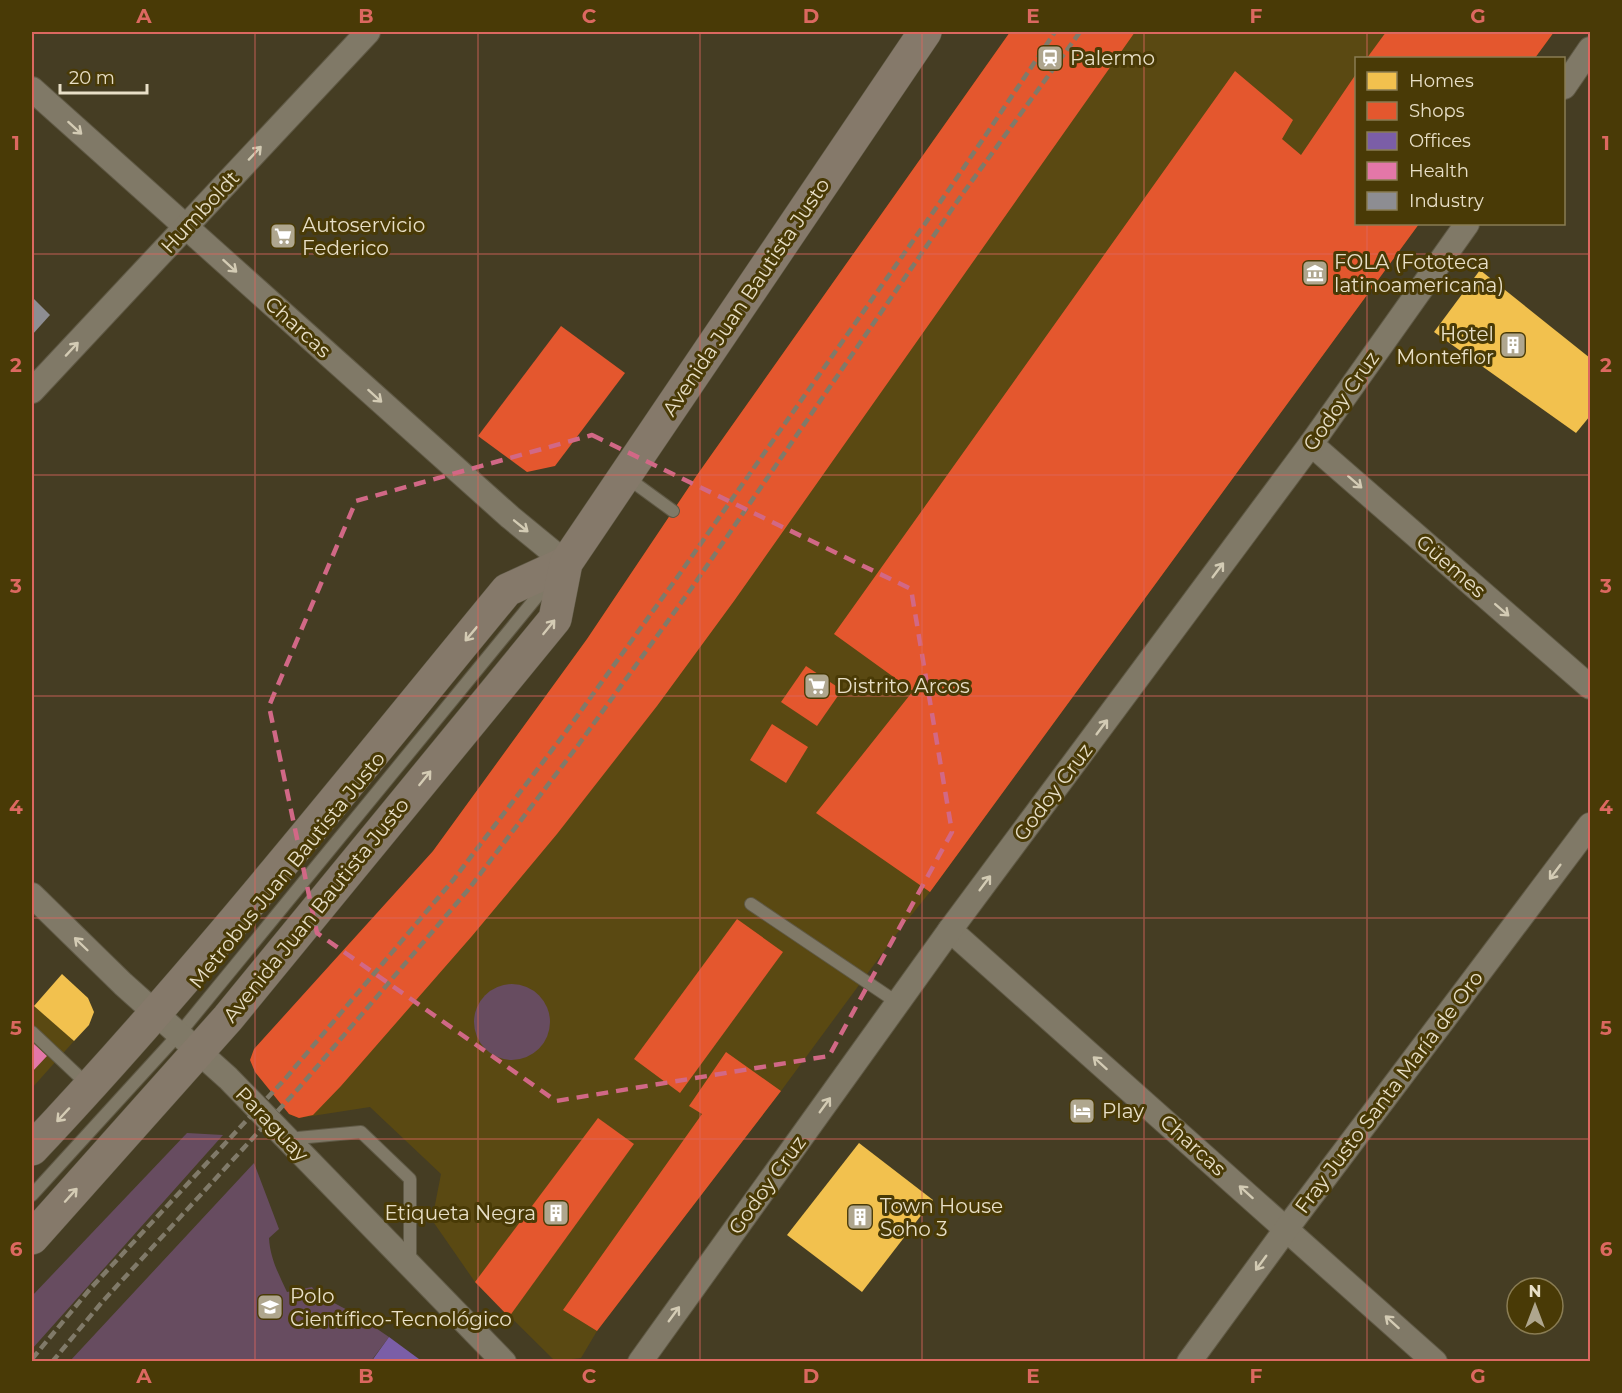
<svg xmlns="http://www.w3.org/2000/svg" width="1622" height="1393" viewBox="0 0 1622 1393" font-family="Montserrat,sans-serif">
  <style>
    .built { fill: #5a4912 }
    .green { fill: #674c60 }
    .homes { fill: #f2c14e }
    .shops { fill: #e4572e }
    .offices { fill: #7b5ea7 }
    .health { fill: #e377a8 }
    .industry { fill: #8d8d92 }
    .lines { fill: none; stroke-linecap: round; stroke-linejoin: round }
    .service-casing { stroke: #5f5945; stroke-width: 14 }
    .minor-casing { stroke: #5f5945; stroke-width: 26 }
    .primary-casing { stroke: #5f5945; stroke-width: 34 }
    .service { stroke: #807967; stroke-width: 12 }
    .minor { stroke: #807967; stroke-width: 24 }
    .primary { stroke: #85796a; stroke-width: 33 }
    .rail { stroke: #807a69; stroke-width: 4.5; stroke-dasharray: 9 4.5; stroke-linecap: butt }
    .oneway { stroke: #d3cbb4 }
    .oneway2 { stroke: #d4cbb4 }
    .marked { fill: none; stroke: #d16886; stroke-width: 4.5; stroke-dasharray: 12 8; stroke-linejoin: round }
    .grid { fill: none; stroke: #dc6860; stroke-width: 1.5; stroke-opacity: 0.55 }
    .labels { text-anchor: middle; stroke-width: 6; stroke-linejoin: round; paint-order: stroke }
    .poi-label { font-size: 20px; fill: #e8dfc7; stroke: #493a06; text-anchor: start }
    .street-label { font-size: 20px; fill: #e8dfc7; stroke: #493a06 }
    .neatline { fill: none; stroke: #dc6860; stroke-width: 2 }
    .grid-label { font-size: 20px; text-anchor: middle; font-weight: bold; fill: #dc6860 }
  </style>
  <rect width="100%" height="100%" fill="#453d23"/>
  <!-- built -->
  <g class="built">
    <polygon points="1010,32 1554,32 1535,58 1356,58 1356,224 1419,224 930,892 901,928 781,1091 597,1331 581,1358 555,1361 475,1282 432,1220 441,1174 370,1107 299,1118 289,1114 433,851 587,639 697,475"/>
    <polygon points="32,1004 74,1041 32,1088"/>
  </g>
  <!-- green -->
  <g class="green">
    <circle cx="512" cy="1022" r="38"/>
    <polygon points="187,1133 223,1135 32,1349 32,1296"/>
    <path d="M 254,1163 L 279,1229 L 269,1238 C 270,1258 279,1275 287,1292 L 312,1287 L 317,1294 L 355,1314 L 389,1337 L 371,1361 L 70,1361 Z"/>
  </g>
  <!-- homes -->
  <g class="homes">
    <polygon points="1480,270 1590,358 1590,416 1576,433 1434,332"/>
    <polygon points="62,974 88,998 94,1012 89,1025 74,1041 34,1006"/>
    <polygon points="859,1143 933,1200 862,1292 787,1235"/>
  </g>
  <!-- shops -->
  <g class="shops">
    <polygon points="1010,32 1135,32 734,601 657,706 557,834 472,936 341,1086 313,1115 299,1118 289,1114 255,1072 250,1060 254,1049 433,851 587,639 697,475"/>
    <polygon points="1386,32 1554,32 1535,58 1367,58"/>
    <polygon points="1235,71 1293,120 1282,139 1301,155 1356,74 1356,224 1419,224 930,892 816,813 913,691 834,634"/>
    <polygon points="561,326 625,373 555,466 527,472 478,436"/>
    <polygon points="806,666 842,690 817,726 781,702"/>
    <polygon points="772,724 808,747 786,783 750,760"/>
    <polygon points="737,919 783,952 680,1093 634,1059"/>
    <polygon points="726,1052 781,1091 597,1331 563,1310 702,1114 689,1106"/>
    <polygon points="598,1118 634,1144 509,1317 475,1282"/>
  </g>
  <!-- offices -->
  <polygon class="offices" points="389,1337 423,1362 371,1362"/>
  <!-- health -->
  <polygon class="health" points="32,1042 47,1056 32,1072"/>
  <!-- industry -->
  <polygon class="industry" points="32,297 50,315 32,335"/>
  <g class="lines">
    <defs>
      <g id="service">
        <polyline points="625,476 673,511"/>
        <polyline points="751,904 898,1003"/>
        <polyline points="32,1032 88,1085"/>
        <polyline points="287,1139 361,1132 410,1179 410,1262"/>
        <polyline points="32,1195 179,1034 549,582"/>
      </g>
      <g id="minor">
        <polyline points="1564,87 1590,49"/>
        <polyline points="32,89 510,517 566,563"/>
        <polyline points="32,391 368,32"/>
        <polyline points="1311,444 1590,687"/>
        <polyline points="32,895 123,984 228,1078 504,1362"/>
        <polyline points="950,930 1435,1362"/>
        <polyline points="640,1362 950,930 1311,444 1467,224"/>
        <polyline points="1189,1362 1287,1228 1590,825"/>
      </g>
      <g id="primary">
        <path d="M 32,1149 C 200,971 352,778 507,590 L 566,563"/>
        <polyline points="32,1238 228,1018 555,619 566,563 925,32"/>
      </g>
    </defs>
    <!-- service casing -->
    <use href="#service" class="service-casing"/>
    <!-- minor casing -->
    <use href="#minor" class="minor-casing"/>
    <!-- primary casing -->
    <use href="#primary" class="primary-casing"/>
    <!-- service -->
    <use href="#service" class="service"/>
    <!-- minor -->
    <use href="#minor" class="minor"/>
    <!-- primary -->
    <use href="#primary" class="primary"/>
    <!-- rail -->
    <g class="rail">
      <polyline points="32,1359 90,1289 285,1079 454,879 565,733 676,579 950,188 1055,32"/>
      <polyline points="52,1362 103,1301 298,1089 468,890 579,744 691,589 961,196 1080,32"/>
    </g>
  </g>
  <!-- one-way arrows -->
  <defs><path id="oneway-shaft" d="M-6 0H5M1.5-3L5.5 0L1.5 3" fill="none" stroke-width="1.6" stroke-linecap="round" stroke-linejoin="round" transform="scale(1.5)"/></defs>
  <g class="oneway">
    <use href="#oneway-shaft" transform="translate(75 128) rotate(42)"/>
    <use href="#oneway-shaft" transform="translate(255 153) rotate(-47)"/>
    <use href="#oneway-shaft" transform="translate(230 266) rotate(42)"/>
    <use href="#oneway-shaft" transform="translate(72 349) rotate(-47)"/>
    <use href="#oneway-shaft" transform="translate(375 396) rotate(42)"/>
    <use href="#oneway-shaft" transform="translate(1355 482) rotate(41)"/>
    <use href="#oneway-shaft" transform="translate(521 526) rotate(39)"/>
    <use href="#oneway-shaft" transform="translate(1218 570) rotate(-53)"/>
    <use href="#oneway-shaft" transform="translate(1502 610) rotate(41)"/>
    <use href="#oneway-shaft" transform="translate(1102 727) rotate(-53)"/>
    <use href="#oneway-shaft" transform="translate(1555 872) rotate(127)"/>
    <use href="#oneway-shaft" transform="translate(985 883) rotate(-53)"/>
    <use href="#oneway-shaft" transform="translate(81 944) rotate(-136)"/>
    <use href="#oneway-shaft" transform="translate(1100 1063) rotate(-138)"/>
    <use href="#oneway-shaft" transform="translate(825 1105) rotate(-54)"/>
    <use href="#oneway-shaft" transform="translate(1246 1192) rotate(-138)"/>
    <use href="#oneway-shaft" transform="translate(1261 1263) rotate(126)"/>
    <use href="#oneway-shaft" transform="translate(674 1314) rotate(-54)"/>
    <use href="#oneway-shaft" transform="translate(1392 1322) rotate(-138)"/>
  </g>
  <g class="oneway2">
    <use href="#oneway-shaft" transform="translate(549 627) rotate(-51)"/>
    <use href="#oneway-shaft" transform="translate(471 634) rotate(130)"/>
    <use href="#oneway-shaft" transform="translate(425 778) rotate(-51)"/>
    <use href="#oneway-shaft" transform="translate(63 1115) rotate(133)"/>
    <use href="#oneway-shaft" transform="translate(71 1195) rotate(-48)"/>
  </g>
  <!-- marked area -->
  <path class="marked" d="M 592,435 L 911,589 L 952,832 L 829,1056 L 556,1101 L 317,933 L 269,706 L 356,501 Z"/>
  <!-- grid -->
  <path class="grid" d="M 255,32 L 255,1362M 478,32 L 478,1362M 700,32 L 700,1362M 922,32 L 922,1362M 1144,32 L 1144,1362M 1367,32 L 1367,58M 1367,224 L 1367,1362M 32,254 L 1590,254M 32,475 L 1590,475M 32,696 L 1590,696M 32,918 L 1590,918M 32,1139 L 1590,1139"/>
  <!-- icons -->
  <defs>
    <symbol id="station-square" viewBox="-11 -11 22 22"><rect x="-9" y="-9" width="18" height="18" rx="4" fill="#afa68e" stroke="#493a06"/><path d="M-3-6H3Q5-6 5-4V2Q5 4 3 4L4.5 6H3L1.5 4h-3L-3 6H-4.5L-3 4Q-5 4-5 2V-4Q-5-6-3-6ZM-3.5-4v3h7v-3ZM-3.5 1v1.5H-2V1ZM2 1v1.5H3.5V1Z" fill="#fff"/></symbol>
    <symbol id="supermarket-square" viewBox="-11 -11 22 22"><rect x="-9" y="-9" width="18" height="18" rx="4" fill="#afa68e" stroke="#493a06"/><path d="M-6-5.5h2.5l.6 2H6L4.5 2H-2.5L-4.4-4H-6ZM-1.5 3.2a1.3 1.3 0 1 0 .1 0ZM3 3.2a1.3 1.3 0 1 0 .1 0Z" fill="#fff"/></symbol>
    <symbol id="museum-square" viewBox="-11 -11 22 22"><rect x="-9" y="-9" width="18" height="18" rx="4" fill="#afa68e" stroke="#493a06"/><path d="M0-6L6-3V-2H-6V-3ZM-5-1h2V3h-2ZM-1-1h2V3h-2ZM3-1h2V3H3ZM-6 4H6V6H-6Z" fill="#fff"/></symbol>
    <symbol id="building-square" viewBox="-11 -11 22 22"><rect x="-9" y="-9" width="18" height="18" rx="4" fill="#afa68e" stroke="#493a06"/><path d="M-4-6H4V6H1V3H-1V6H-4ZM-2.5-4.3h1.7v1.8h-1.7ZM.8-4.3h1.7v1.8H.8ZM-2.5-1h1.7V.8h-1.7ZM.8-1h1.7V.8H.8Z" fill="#fff"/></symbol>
    <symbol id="hotel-square" viewBox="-11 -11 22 22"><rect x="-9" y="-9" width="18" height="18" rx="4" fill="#afa68e" stroke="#493a06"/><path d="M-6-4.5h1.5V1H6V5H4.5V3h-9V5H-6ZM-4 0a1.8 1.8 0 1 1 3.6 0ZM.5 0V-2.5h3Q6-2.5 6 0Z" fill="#fff"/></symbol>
    <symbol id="university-square" viewBox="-11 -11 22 22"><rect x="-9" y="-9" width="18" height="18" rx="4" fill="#afa68e" stroke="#493a06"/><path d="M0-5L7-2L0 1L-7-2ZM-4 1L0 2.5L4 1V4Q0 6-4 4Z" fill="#fff"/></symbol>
  </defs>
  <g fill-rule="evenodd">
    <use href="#station-square" x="1035" y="43" width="30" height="30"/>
    <use href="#supermarket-square" x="268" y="221" width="30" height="30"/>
    <use href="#museum-square" x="1300" y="258" width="30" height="30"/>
    <use href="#building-square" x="1498" y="330" width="30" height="30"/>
    <use href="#supermarket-square" x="802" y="671" width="30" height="30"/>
    <use href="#hotel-square" x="1067" y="1096" width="30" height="30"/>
    <use href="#building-square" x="541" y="1198" width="30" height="30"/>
    <use href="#building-square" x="845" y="1202" width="30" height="30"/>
    <use href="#university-square" x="255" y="1292" width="30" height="30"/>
  </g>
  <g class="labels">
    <!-- poi labels -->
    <g class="poi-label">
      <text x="1070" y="65">Palermo</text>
      <text x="302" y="232">Autoservicio<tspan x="302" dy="23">Federico</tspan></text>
      <text x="1334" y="269">FOLA (Fototeca<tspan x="1334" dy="23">latinoamericana)</tspan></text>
      <text x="1494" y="341" text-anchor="end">Hotel<tspan x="1494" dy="23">Monteflor</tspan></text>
      <text x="836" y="693">Distrito Arcos</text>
      <text x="1102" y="1118">Play</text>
      <text x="880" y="1213">Town House<tspan x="880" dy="23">Soho 3</tspan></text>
      <text x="536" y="1220" text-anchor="end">Etiqueta Negra</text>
      <text x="290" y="1303">Polo<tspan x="290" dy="23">Científico-Tecnológico</tspan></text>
    </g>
    <!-- street labels -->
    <g class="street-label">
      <text transform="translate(200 212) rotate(-47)" y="7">Humboldt</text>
      <text transform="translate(746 297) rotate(-56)" y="7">Avenida Juan Bautista Justo</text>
      <text transform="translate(298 327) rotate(42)" y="7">Charcas</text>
      <text transform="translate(1341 401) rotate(-55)" y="7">Godoy Cruz</text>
      <text transform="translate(1451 566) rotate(41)" y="7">Güemes</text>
      <text transform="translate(1053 792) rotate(-53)" y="7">Godoy Cruz</text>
      <text transform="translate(287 870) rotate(-51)" y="7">Metrobus Juan Bautista Justo</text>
      <text transform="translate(316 910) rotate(-51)" y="7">Avenida Juan Bautista Justo</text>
      <text transform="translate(1389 1092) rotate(-53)" y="7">Fray Justo Santa María de Oro</text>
      <text transform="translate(272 1124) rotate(46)" y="7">Paraguay</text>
      <text transform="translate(1193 1145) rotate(42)" y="7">Charcas</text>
      <text transform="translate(767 1185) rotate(-54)" y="7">Godoy Cruz</text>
    </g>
  </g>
  <!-- border -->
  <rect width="1622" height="1393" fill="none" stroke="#493a06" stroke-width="66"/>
  <!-- legend -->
  <rect x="1355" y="57" width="210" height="168" fill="#493a06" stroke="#897c53" stroke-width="1.5"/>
  <rect x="1367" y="72" width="30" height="18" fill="#f2c14e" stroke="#897c53" stroke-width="1.5"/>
  <text x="1409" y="87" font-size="18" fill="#e8dfc7">Homes</text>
  <rect x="1367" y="102" width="30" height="18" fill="#e4572e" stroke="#897c53" stroke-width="1.5"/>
  <text x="1409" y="117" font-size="18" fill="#e8dfc7">Shops</text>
  <rect x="1367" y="132" width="30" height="18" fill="#7b5ea7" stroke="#897c53" stroke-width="1.5"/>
  <text x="1409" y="147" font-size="18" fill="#e8dfc7">Offices</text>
  <rect x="1367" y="162" width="30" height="18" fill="#e377a8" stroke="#897c53" stroke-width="1.5"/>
  <text x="1409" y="177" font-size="18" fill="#e8dfc7">Health</text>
  <rect x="1367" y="192" width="30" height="18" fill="#8d8d92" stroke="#897c53" stroke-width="1.5"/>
  <text x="1409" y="207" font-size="18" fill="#e8dfc7">Industry</text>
  <!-- north arrow -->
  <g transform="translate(1535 1306)"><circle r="28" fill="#493a06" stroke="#897c53" stroke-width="1.5"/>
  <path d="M0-4.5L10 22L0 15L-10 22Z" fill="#afa68e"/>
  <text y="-9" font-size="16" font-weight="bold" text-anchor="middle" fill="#e8dfc7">N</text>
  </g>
  <!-- scale -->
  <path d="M60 84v9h87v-9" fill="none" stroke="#e8dfc7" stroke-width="3"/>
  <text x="69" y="84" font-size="18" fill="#e8dfc7" stroke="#493a06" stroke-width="4.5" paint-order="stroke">20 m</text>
  <rect x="33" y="33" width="1556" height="1327" class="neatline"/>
  <g class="grid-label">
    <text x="144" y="23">A</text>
    <text x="366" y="23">B</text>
    <text x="589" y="23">C</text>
    <text x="811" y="23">D</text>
    <text x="1033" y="23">E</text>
    <text x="1256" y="23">F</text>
    <text x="1478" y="23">G</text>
    <text x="16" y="150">1</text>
    <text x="1606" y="150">1</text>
    <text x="16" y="372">2</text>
    <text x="1606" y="372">2</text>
    <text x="16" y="593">3</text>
    <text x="1606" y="593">3</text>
    <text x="16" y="814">4</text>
    <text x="1606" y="814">4</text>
    <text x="16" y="1035">5</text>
    <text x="1606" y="1035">5</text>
    <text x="16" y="1256">6</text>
    <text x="1606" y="1256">6</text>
    <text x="144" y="1383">A</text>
    <text x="366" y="1383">B</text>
    <text x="589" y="1383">C</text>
    <text x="811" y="1383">D</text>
    <text x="1033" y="1383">E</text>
    <text x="1256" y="1383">F</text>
    <text x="1478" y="1383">G</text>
  </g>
</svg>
